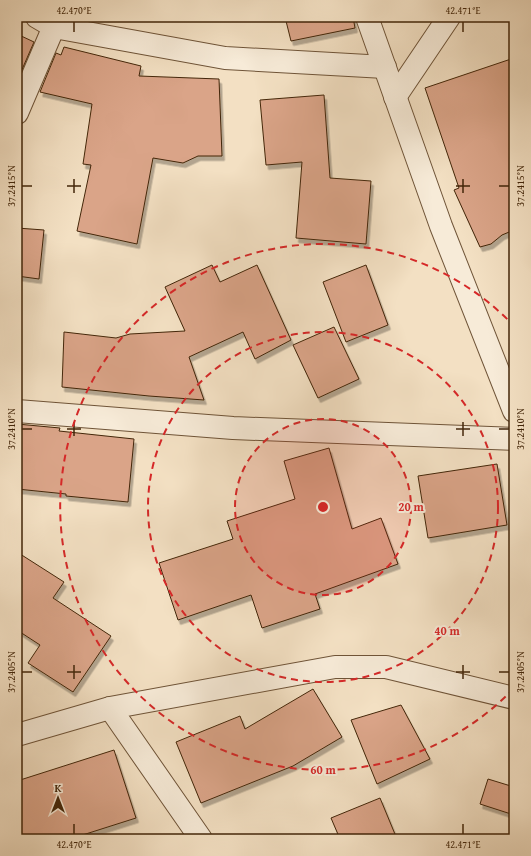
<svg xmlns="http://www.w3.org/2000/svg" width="531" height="856" viewBox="0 0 531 856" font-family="'Gentium Book Plus',serif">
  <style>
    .building { fill: #daa488; stroke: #43260a; filter: url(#shadow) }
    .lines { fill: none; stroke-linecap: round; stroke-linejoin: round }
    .minor-casing { stroke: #6f5438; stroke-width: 24 }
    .minor { stroke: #f7ebd8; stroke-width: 22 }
    .ticks { fill: none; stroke: #43260a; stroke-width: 1.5 }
    .ring { fill: none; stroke: #d62828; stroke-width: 2; stroke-dasharray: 7 5 }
    .centre { fill: #d62828; stroke: #f7ebd8; stroke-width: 2 }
    .ring-label { font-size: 12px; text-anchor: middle; font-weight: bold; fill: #d62828; stroke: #f7ebd8; stroke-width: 4; stroke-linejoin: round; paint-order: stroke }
    .neatline { fill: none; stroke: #43260a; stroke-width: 1.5 }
    .ticks-label { font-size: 10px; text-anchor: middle; fill: #43260a }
  </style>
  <defs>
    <filter id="shadow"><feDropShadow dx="2.5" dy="4.5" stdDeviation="0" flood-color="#0004"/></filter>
  </defs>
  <rect width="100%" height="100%" fill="#f3e0c3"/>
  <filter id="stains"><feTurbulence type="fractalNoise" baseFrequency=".005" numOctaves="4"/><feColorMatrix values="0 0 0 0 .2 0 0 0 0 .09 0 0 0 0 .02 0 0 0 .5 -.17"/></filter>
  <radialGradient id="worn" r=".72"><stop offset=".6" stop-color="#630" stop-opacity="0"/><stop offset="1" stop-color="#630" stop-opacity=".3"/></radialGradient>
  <!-- building -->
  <g class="building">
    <polygon points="285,17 353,17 355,28 291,41"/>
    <polygon points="17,34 34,42 17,81"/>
    <polygon points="64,47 141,66 139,76 219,79 222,156 198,156 183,163 153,158 137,244 77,231 91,165 83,164 92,104 40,92 56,53 61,55"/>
    <polygon points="514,58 514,230 502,235 491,244 480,247 454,190 459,188 425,88"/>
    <polygon points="324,95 330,178 371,181 366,244 296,238 302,162 266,165 260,100"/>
    <polygon points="17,228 44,230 39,279 17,276"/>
    <polygon points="212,265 220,282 257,265 291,340 255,359 243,332 189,357 204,400 149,396 62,387 64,332 116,338 130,334 185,331 165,287"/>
    <polygon points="366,265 388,325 346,342 323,282"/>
    <polygon points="334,327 359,379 318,398 293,345"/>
    <polygon points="17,424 60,428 59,431 134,439 128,502 66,496 66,494 17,489"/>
    <polygon points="329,448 352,529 381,518 398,564 315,594 320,609 262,628 251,595 178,620 159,563 233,539 227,521 295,499 284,461"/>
    <polygon points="497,464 507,525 428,538 418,476"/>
    <polygon points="17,552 64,582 53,598 111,636 73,692 28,663 40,645 17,630"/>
    <polygon points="313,689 342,737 293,766 201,803 176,742 240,716 245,729"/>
    <polygon points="401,705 430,759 377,784 351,720"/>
    <polygon points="114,750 136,818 70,839 17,839 17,781"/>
    <polygon points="488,779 514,787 514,815 480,804"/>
    <polygon points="380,798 397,839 340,839 331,818"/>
  </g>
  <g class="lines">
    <defs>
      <g id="minor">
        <polyline points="37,17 54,27 225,58 385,67"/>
        <polyline points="367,17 441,226 514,411"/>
        <polyline points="395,97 449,17"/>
        <polyline points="17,113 58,17"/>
        <polyline points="17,411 233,428 514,439"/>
        <polyline points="110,708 201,839"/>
        <polyline points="17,735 110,708 335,667 386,667 514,698"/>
      </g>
    </defs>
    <!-- minor casing -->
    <use href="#minor" class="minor-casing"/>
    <!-- minor -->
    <use href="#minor" class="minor"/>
  </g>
  <!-- ticks -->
  <path class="ticks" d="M 74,22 L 74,32M 463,22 L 463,32M 74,179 L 74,193M 463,179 L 463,193M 22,186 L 32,186M 67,186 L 81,186M 456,186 L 470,186M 499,186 L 509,186M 74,422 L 74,436M 463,422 L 463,436M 22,429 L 32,429M 67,429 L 81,429M 456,429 L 470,429M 499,429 L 509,429M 74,665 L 74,679M 463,665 L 463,679M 22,672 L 32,672M 67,672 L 81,672M 456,672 L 470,672M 499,672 L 509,672M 74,824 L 74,834M 463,824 L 463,834"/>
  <!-- distance rings -->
  <circle cx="323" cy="507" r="88" fill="#d62828" fill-opacity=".12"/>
  <g class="ring">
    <circle cx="323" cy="507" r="88"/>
    <circle cx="323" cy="507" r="175"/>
    <path d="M514 688A263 263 0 1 1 514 326"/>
  </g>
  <circle cx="323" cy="507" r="6" class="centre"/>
  <g class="ring-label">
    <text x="411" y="511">20 m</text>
    <text x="447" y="635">40 m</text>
    <text x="323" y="774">60 m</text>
  </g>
  <!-- margin -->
  <rect width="531" height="856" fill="none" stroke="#f3e0c3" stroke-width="44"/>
  <!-- north arrow -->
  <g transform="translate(58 798)" stroke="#f7ebd8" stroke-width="3" paint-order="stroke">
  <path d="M0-3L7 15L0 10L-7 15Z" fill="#43260a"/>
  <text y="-6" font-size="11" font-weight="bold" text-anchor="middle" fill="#43260a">K</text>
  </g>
  <rect x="22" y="22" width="487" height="812" class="neatline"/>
  <g class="ticks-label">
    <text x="74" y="14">42.470°E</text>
    <text x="463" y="14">42.471°E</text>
    <text transform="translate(11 186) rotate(-90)" y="4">37.2415°N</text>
    <text transform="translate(520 186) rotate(-90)" y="4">37.2415°N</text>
    <text transform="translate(11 429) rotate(-90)" y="4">37.2410°N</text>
    <text transform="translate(520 429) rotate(-90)" y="4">37.2410°N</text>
    <text transform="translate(11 672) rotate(-90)" y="4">37.2405°N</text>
    <text transform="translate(520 672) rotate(-90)" y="4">37.2405°N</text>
    <text x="74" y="848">42.470°E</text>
    <text x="463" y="848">42.471°E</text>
  </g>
  <rect width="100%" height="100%" filter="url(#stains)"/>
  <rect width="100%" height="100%" fill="url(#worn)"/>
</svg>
